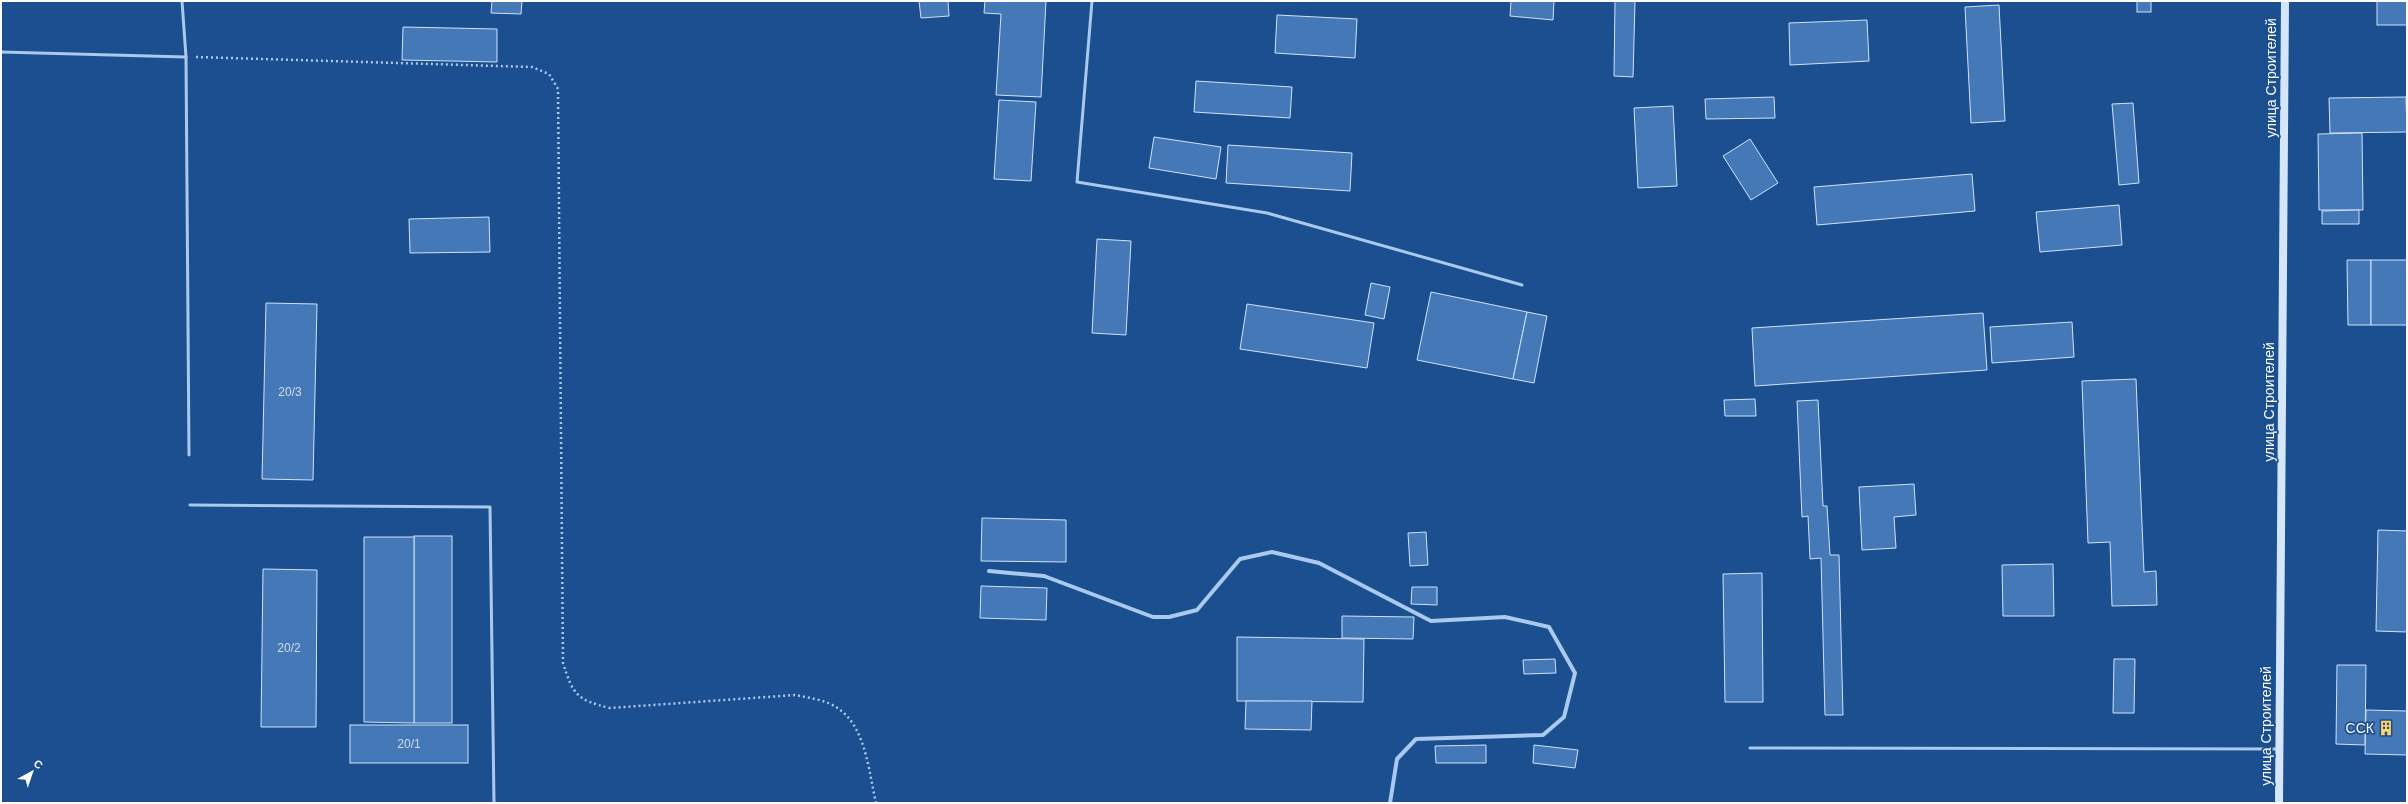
<svg xmlns="http://www.w3.org/2000/svg" width="2408" height="804" viewBox="0 0 2408 804" font-family="Helvetica,sans-serif">
  <style>
    .building { fill: #4478b7; stroke: #cfe3fa }
    .lines { fill: none; stroke-linecap: round; stroke-linejoin: round }
    .path { stroke: #a9c9ee; stroke-width: 2.5; stroke-dasharray: 2 3; stroke-linecap: butt }
    .lane { stroke: #a9c9ee; stroke-width: 3 }
    .street { stroke: #a9c9ee; stroke-width: 4 }
    .secondary { stroke: #d6e6fa; stroke-width: 8 }
    .labels { text-anchor: middle; stroke-width: 3.5; stroke-linejoin: round; paint-order: stroke }
    .number-label { font-size: 12px; fill: #d0dded }
    .street-label { font-size: 14px; fill: #fff; stroke: #1b4f8f }
    .poi-label { font-size: 14px; fill: #fff; stroke: #1b4f8f; text-anchor: end }
  </style>
  <rect width="100%" height="100%" fill="#1b4f8f"/>
  <!-- building -->
  <g class="building">
    <polygon points="492,1 522,1 521,14 491,13"/>
    <polygon points="919,1 948,1 949,16 921,18"/>
    <polygon points="985,1 1046,1 1041,97 996,95 1001,14 984,13"/>
    <polygon points="1511,1 1554,1 1553,20 1510,16"/>
    <polygon points="1615,1 1635,1 1633,77 1614,76"/>
    <rect x="2137" y="1" width="14" height="11"/>
    <rect x="2377" y="1" width="30" height="24"/>
    <polygon points="1999,5 2005,121 1971,123 1965,7"/>
    <polygon points="1277,15 1357,19 1355,58 1275,53"/>
    <polygon points="1867,20 1869,61 1790,65 1789,23"/>
    <polygon points="403,27 497,29 497,62 402,60"/>
    <polygon points="1196,81 1292,87 1290,118 1194,112"/>
    <polygon points="1774,97 1775,118 1706,119 1705,99"/>
    <polygon points="2406,97 2407,132 2330,133 2329,98"/>
    <polygon points="999,100 1036,102 1031,181 994,179"/>
    <polygon points="2133,103 2139,183 2119,185 2112,104"/>
    <polygon points="1673,106 1677,186 1638,188 1634,108"/>
    <polygon points="2362,133 2363,210 2319,210 2318,134"/>
    <polygon points="1154,137 1221,147 1216,179 1149,168"/>
    <polygon points="1750,139 1778,183 1751,200 1723,156"/>
    <polygon points="1228,145 1352,153 1350,191 1226,183"/>
    <polygon points="1972,174 1975,211 1817,225 1814,187"/>
    <polygon points="2119,205 2122,245 2040,252 2036,212"/>
    <polygon points="2359,210 2359,224 2322,224 2322,211"/>
    <polygon points="489,217 490,252 410,253 409,219"/>
    <polygon points="1097,239 1131,241 1126,335 1092,333"/>
    <polygon points="2347,260 2371,260 2371,325 2348,325"/>
    <rect x="2371" y="260" width="36" height="65"/>
    <polygon points="1371,283 1390,287 1384,319 1365,315"/>
    <polygon points="1431,292 1527,312 1513,379 1417,360"/>
    <polygon points="266,303 317,304 313,480 262,479"/>
    <polygon points="1247,304 1374,323 1367,368 1240,349"/>
    <polygon points="1527,312 1547,316 1534,383 1513,379"/>
    <polygon points="1983,313 1987,370 1755,386 1752,328"/>
    <polygon points="2072,322 2074,357 1992,363 1990,327"/>
    <polygon points="2136,379 2144,572 2156,571 2157,605 2112,606 2110,542 2088,543 2082,381"/>
    <polygon points="1755,399 1756,416 1725,416 1724,400"/>
    <polygon points="1818,400 1823,506 1827,506 1830,555 1839,555 1843,715 1825,715 1821,558 1810,559 1808,516 1802,517 1797,401"/>
    <polygon points="1914,484 1916,515 1894,517 1896,548 1862,550 1859,487"/>
    <polygon points="982,518 1066,520 1066,562 981,561"/>
    <polygon points="2378,530 2407,531 2407,632 2376,631"/>
    <polygon points="1426,532 1428,565 1410,566 1408,533"/>
    <rect x="414" y="536" width="38" height="187"/>
    <polygon points="364,537 414,537 414,723 364,722"/>
    <polygon points="2053,564 2054,616 2003,616 2002,565"/>
    <polygon points="263,569 317,570 316,727 261,727"/>
    <polygon points="1762,573 1763,702 1725,702 1723,574"/>
    <polygon points="981,586 1047,588 1046,620 980,618"/>
    <polygon points="1412,587 1437,587 1437,605 1411,604"/>
    <polygon points="1342,616 1414,617 1413,639 1342,638"/>
    <polygon points="1237,637 1364,639 1363,702 1237,701"/>
    <polygon points="1555,659 1556,673 1524,674 1523,660"/>
    <polygon points="2114,659 2135,659 2134,713 2113,713"/>
    <polygon points="2337,665 2366,665 2365,745 2336,744"/>
    <polygon points="1246,701 1312,701 1311,730 1245,729"/>
    <polygon points="2366,710 2407,711 2407,755 2365,754"/>
    <rect x="350" y="725" width="118" height="38"/>
    <polygon points="1486,745 1486,763 1436,763 1435,746"/>
    <polygon points="1534,745 1578,750 1575,768 1533,763"/>
  </g>
  <g class="lines">
    <!-- path -->
    <path class="path" d="M 196,57 L 532,67 L 549,74 L 558,89 L 563,663 C 573,695 577,700 610,708 L 795,695 C 810,698 827,700 839,709 C 866,728 869,773 876,803"/>
    <!-- lane -->
    <g class="lane">
      <polyline points="182,1 186,57 189,455"/>
      <polyline points="1092,1 1077,182 1267,213 1522,285"/>
      <polyline points="1,52 186,57"/>
      <polyline points="190,505 490,507 494,803"/>
      <polyline points="1750,748 2279,749"/>
    </g>
    <!-- street -->
    <polyline class="street" points="989,571 1044,576 1153,617 1169,617 1197,610 1240,559 1272,552 1319,563 1431,621 1505,617 1549,627 1575,673 1564,717 1543,735 1416,739 1397,759 1390,803"/>
    <!-- secondary -->
    <polyline class="secondary" points="2279,803 2285,1"/>
  </g>
  <!-- icons -->
  <defs>
    <symbol id="building-bare" viewBox="-9 -9 18 18"><path d="M-4-6H4V6H1V3H-1V6H-4ZM-2.5-4.3h1.7v1.8h-1.7ZM.8-4.3h1.7v1.8H.8ZM-2.5-1h1.7V.8h-1.7ZM.8-1h1.7V.8H.8Z" fill="#ffd166" stroke="#1b4f8f" stroke-width="2.5" paint-order="stroke"/></symbol>
  </defs>
  <g fill-rule="evenodd">
    <use href="#building-bare" x="2375" y="717" width="22" height="22"/>
  </g>
  <g class="labels">
    <!-- number labels -->
    <g class="number-label">
      <text x="290" y="396">20/3</text>
      <text x="289" y="652">20/2</text>
      <text x="409" y="748">20/1</text>
    </g>
    <!-- street labels -->
    <g class="street-label">
      <text transform="translate(2271 78) rotate(-90)" y="5">улица Строителей</text>
      <text transform="translate(2269 402) rotate(-90)" y="5">улица Строителей</text>
      <text transform="translate(2266 726) rotate(-90)" y="5">улица Строителей</text>
    </g>
    <!-- poi labels -->
    <g class="poi-label">
      <text x="2374" y="733">ССК</text>
    </g>
  </g>
  <!-- border -->
  <rect width="2408" height="804" fill="none" stroke="#ffffff" stroke-width="4"/>
  <!-- north arrow -->
  <g transform="translate(32 772) rotate(40)" stroke="#1b4f8f" stroke-width="3" paint-order="stroke">
  <path d="M0-3L7 15L0 10L-7 15Z" fill="#ffffff"/>
  <text y="-6" font-size="11" font-weight="bold" text-anchor="middle" fill="#ffffff">С</text>
  </g>
</svg>
